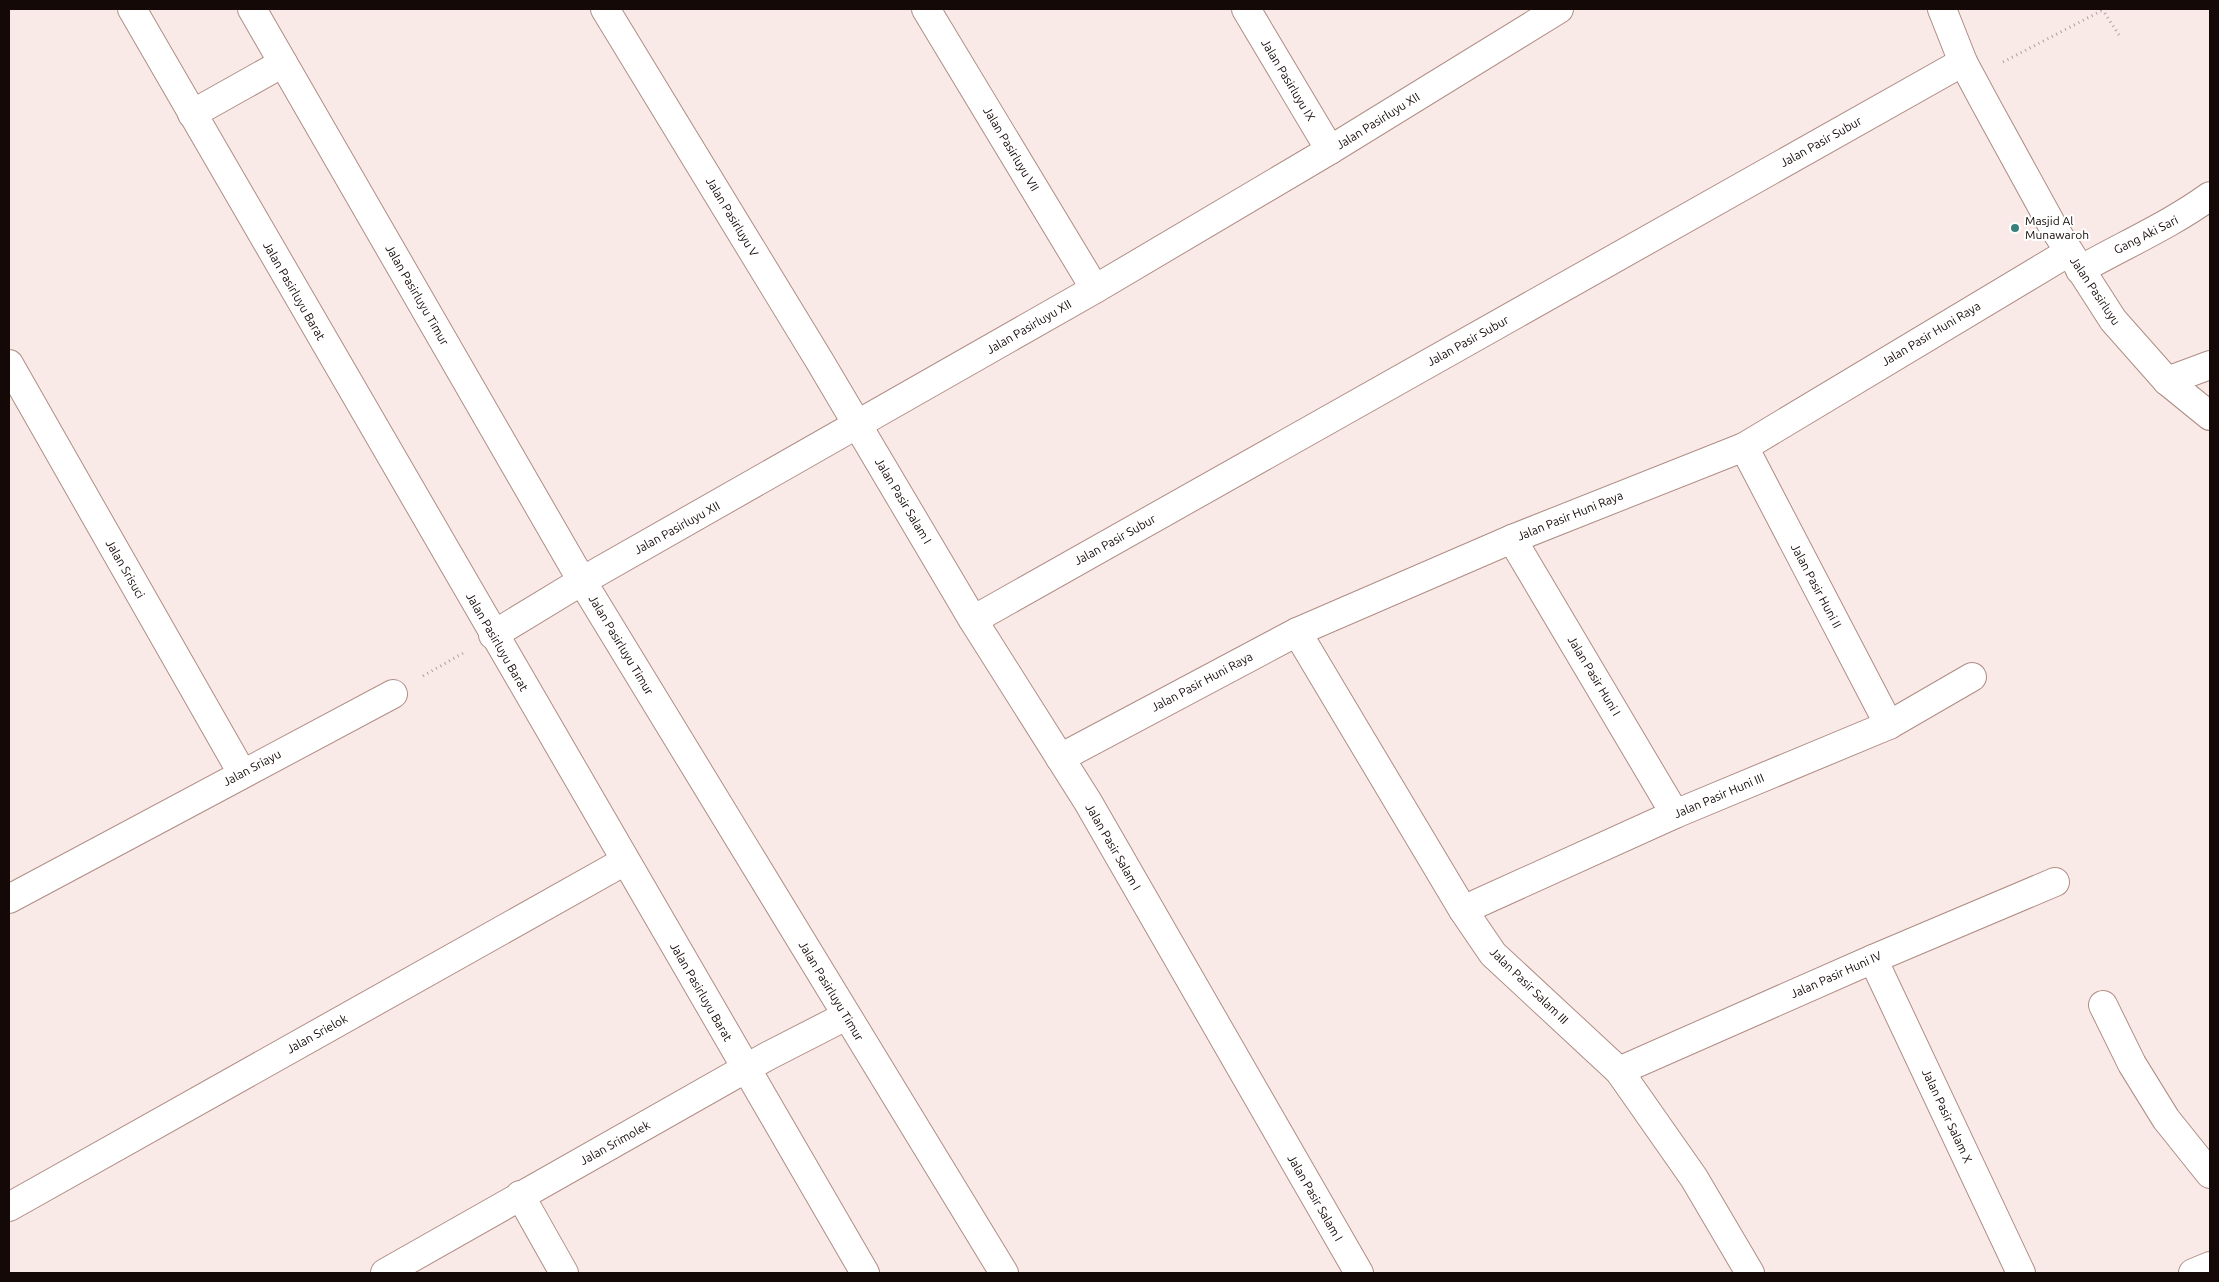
<svg xmlns="http://www.w3.org/2000/svg" width="2219" height="1282" viewBox="0 0 2219 1282" font-family="Ubuntu,sans-serif">
  <style>
    .lines { fill: none; stroke-linecap: round; stroke-linejoin: round }
    .minor-casing { stroke: #af8d85; stroke-width: 30 }
    .tertiary-casing { stroke: #af8d85; stroke-width: 30 }
    .path { stroke: #aea09d; stroke-width: 3; stroke-dasharray: 1 4; stroke-linecap: butt }
    .minor { stroke: #fff; stroke-width: 28 }
    .tertiary { stroke: #fff; stroke-width: 28 }
    .poi-dot { fill: #38807a; stroke: #fff; stroke-width: 2 }
    .labels { text-anchor: middle; stroke-width: 4; stroke-linejoin: round; paint-order: stroke }
    .street-label { font-size: 12px; fill: #140907; stroke: #fff }
    .poi-label { font-size: 12px; fill: #140907; stroke: #fff; text-anchor: start }
  </style>
  <rect width="100%" height="100%" fill="#faeae7"/>
  <g class="lines">
    <defs>
      <g id="minor">
        <polyline points="605,9 819,360 973,620 1088,802 1359,1273"/>
        <polyline points="926,9 1095,289"/>
        <polyline points="1246,9 1330,150"/>
        <polyline points="1942,9 1963,62 1985,103 2052,225 2113,320 2167,381 2210,416"/>
        <polyline points="192,114 283,63"/>
        <path d="M 2080,270 C 2124,245 2170,225 2210,196"/>
        <polyline points="9,364 242,773"/>
        <polyline points="2167,381 2210,365"/>
        <polyline points="1744,447 1889,725"/>
        <polyline points="1512,539 1675,814"/>
        <polyline points="973,620 1963,62"/>
        <polyline points="1297,632 1463,910 1493,954 1619,1071 1694,1178 1750,1273"/>
        <polyline points="493,635 582,581 1095,289 1330,150 1559,9"/>
        <polyline points="1060,758 1297,632 1512,539 1744,447 2069,252"/>
        <polyline points="9,899 393,694"/>
        <polyline points="1463,910 1675,814 1889,725 1972,677"/>
        <polyline points="1873,959 2021,1273"/>
        <polyline points="2103,1005 2132,1064 2166,1119 2210,1174"/>
        <polyline points="1619,1071 1873,959 2055,882"/>
        <polyline points="520,1195 564,1273"/>
        <polyline points="9,1207 625,861"/>
        <polyline points="385,1273 766,1057 846,1016"/>
        <polyline points="2193,1273 2210,1266"/>
      </g>
      <g id="tertiary">
        <polyline points="132,9 865,1273"/>
        <polyline points="252,9 582,581 1004,1273"/>
      </g>
    </defs>
    <!-- minor casing -->
    <use href="#minor" class="minor-casing"/>
    <!-- tertiary casing -->
    <use href="#tertiary" class="tertiary-casing"/>
    <!-- path -->
    <g class="path">
      <polyline points="2003,62 2101,11 2104,12 2119,35"/>
      <polyline points="423,676 465,652"/>
    </g>
    <!-- minor -->
    <use href="#minor" class="minor"/>
    <!-- tertiary -->
    <use href="#tertiary" class="tertiary"/>
  </g>
  <!-- markers -->
  <circle class="poi-dot" cx="2015" cy="228" r="5"/>
  <g class="labels">
    <!-- street labels -->
    <g class="street-label">
      <text transform="translate(1288 80) rotate(59)" y="4">Jalan Pasirluyu IX</text>
      <text transform="translate(1378 121) rotate(-32)" y="4">Jalan Pasirluyu XII</text>
      <text transform="translate(1821 142) rotate(-29)" y="4">Jalan Pasir Subur</text>
      <text transform="translate(1011 149) rotate(59)" y="4">Jalan Pasirluyu VII</text>
      <text transform="translate(732 217) rotate(59)" y="4">Jalan Pasirluyu V</text>
      <text transform="translate(2146 235) rotate(-27)" y="4">Gang Aki Sari</text>
      <text transform="translate(294 291) rotate(60)" y="4">Jalan Pasirluyu Barat</text>
      <text transform="translate(2095 291) rotate(56)" y="4">Jalan Pasirluyu</text>
      <text transform="translate(417 295) rotate(60)" y="4">Jalan Pasirluyu Timur</text>
      <text transform="translate(1029 327) rotate(-30)" y="4">Jalan Pasirluyu XII</text>
      <text transform="translate(1931 334) rotate(-31)" y="4">Jalan Pasir Huni Raya</text>
      <text transform="translate(1468 341) rotate(-29)" y="4">Jalan Pasir Subur</text>
      <text transform="translate(903 501) rotate(59)" y="4">Jalan Pasir Salam I</text>
      <text transform="translate(1570 516) rotate(-22)" y="4">Jalan Pasir Huni Raya</text>
      <text transform="translate(677 528) rotate(-29)" y="4">Jalan Pasirluyu XII</text>
      <text transform="translate(1115 540) rotate(-29)" y="4">Jalan Pasir Subur</text>
      <text transform="translate(125 569) rotate(60)" y="4">Jalan Srisuci</text>
      <text transform="translate(1816 586) rotate(62)" y="4">Jalan Pasir Huni II</text>
      <text transform="translate(497 642) rotate(60)" y="4">Jalan Pasirluyu Barat</text>
      <text transform="translate(621 645) rotate(59)" y="4">Jalan Pasirluyu Timur</text>
      <text transform="translate(1594 676) rotate(59)" y="4">Jalan Pasir Huni I</text>
      <text transform="translate(1202 682) rotate(-28)" y="4">Jalan Pasir Huni Raya</text>
      <text transform="translate(252 768) rotate(-28)" y="4">Jalan Sriayu</text>
      <text transform="translate(1719 796) rotate(-23)" y="4">Jalan Pasir Huni III</text>
      <text transform="translate(1113 847) rotate(60)" y="4">Jalan Pasir Salam I</text>
      <text transform="translate(1836 975) rotate(-24)" y="4">Jalan Pasir Huni IV</text>
      <text transform="translate(1529 986) rotate(44)" y="4">Jalan Pasir Salam III</text>
      <text transform="translate(831 991) rotate(59)" y="4">Jalan Pasirluyu Timur</text>
      <text transform="translate(701 992) rotate(60)" y="4">Jalan Pasirluyu Barat</text>
      <text transform="translate(317 1034) rotate(-29)" y="4">Jalan Srielok</text>
      <text transform="translate(1947 1116) rotate(65)" y="4">Jalan Pasir Salam X</text>
      <text transform="translate(615 1143) rotate(-29)" y="4">Jalan Srimolek</text>
      <text transform="translate(1315 1198) rotate(60)" y="4">Jalan Pasir Salam I</text>
    </g>
    <!-- poi labels -->
    <g class="poi-label">
      <text x="2025" y="225">Masjid Al<tspan x="2025" dy="14">Munawaroh</tspan></text>
    </g>
  </g>
  <!-- border -->
  <rect width="2219" height="1282" fill="none" stroke="#140907" stroke-width="20"/>
</svg>
